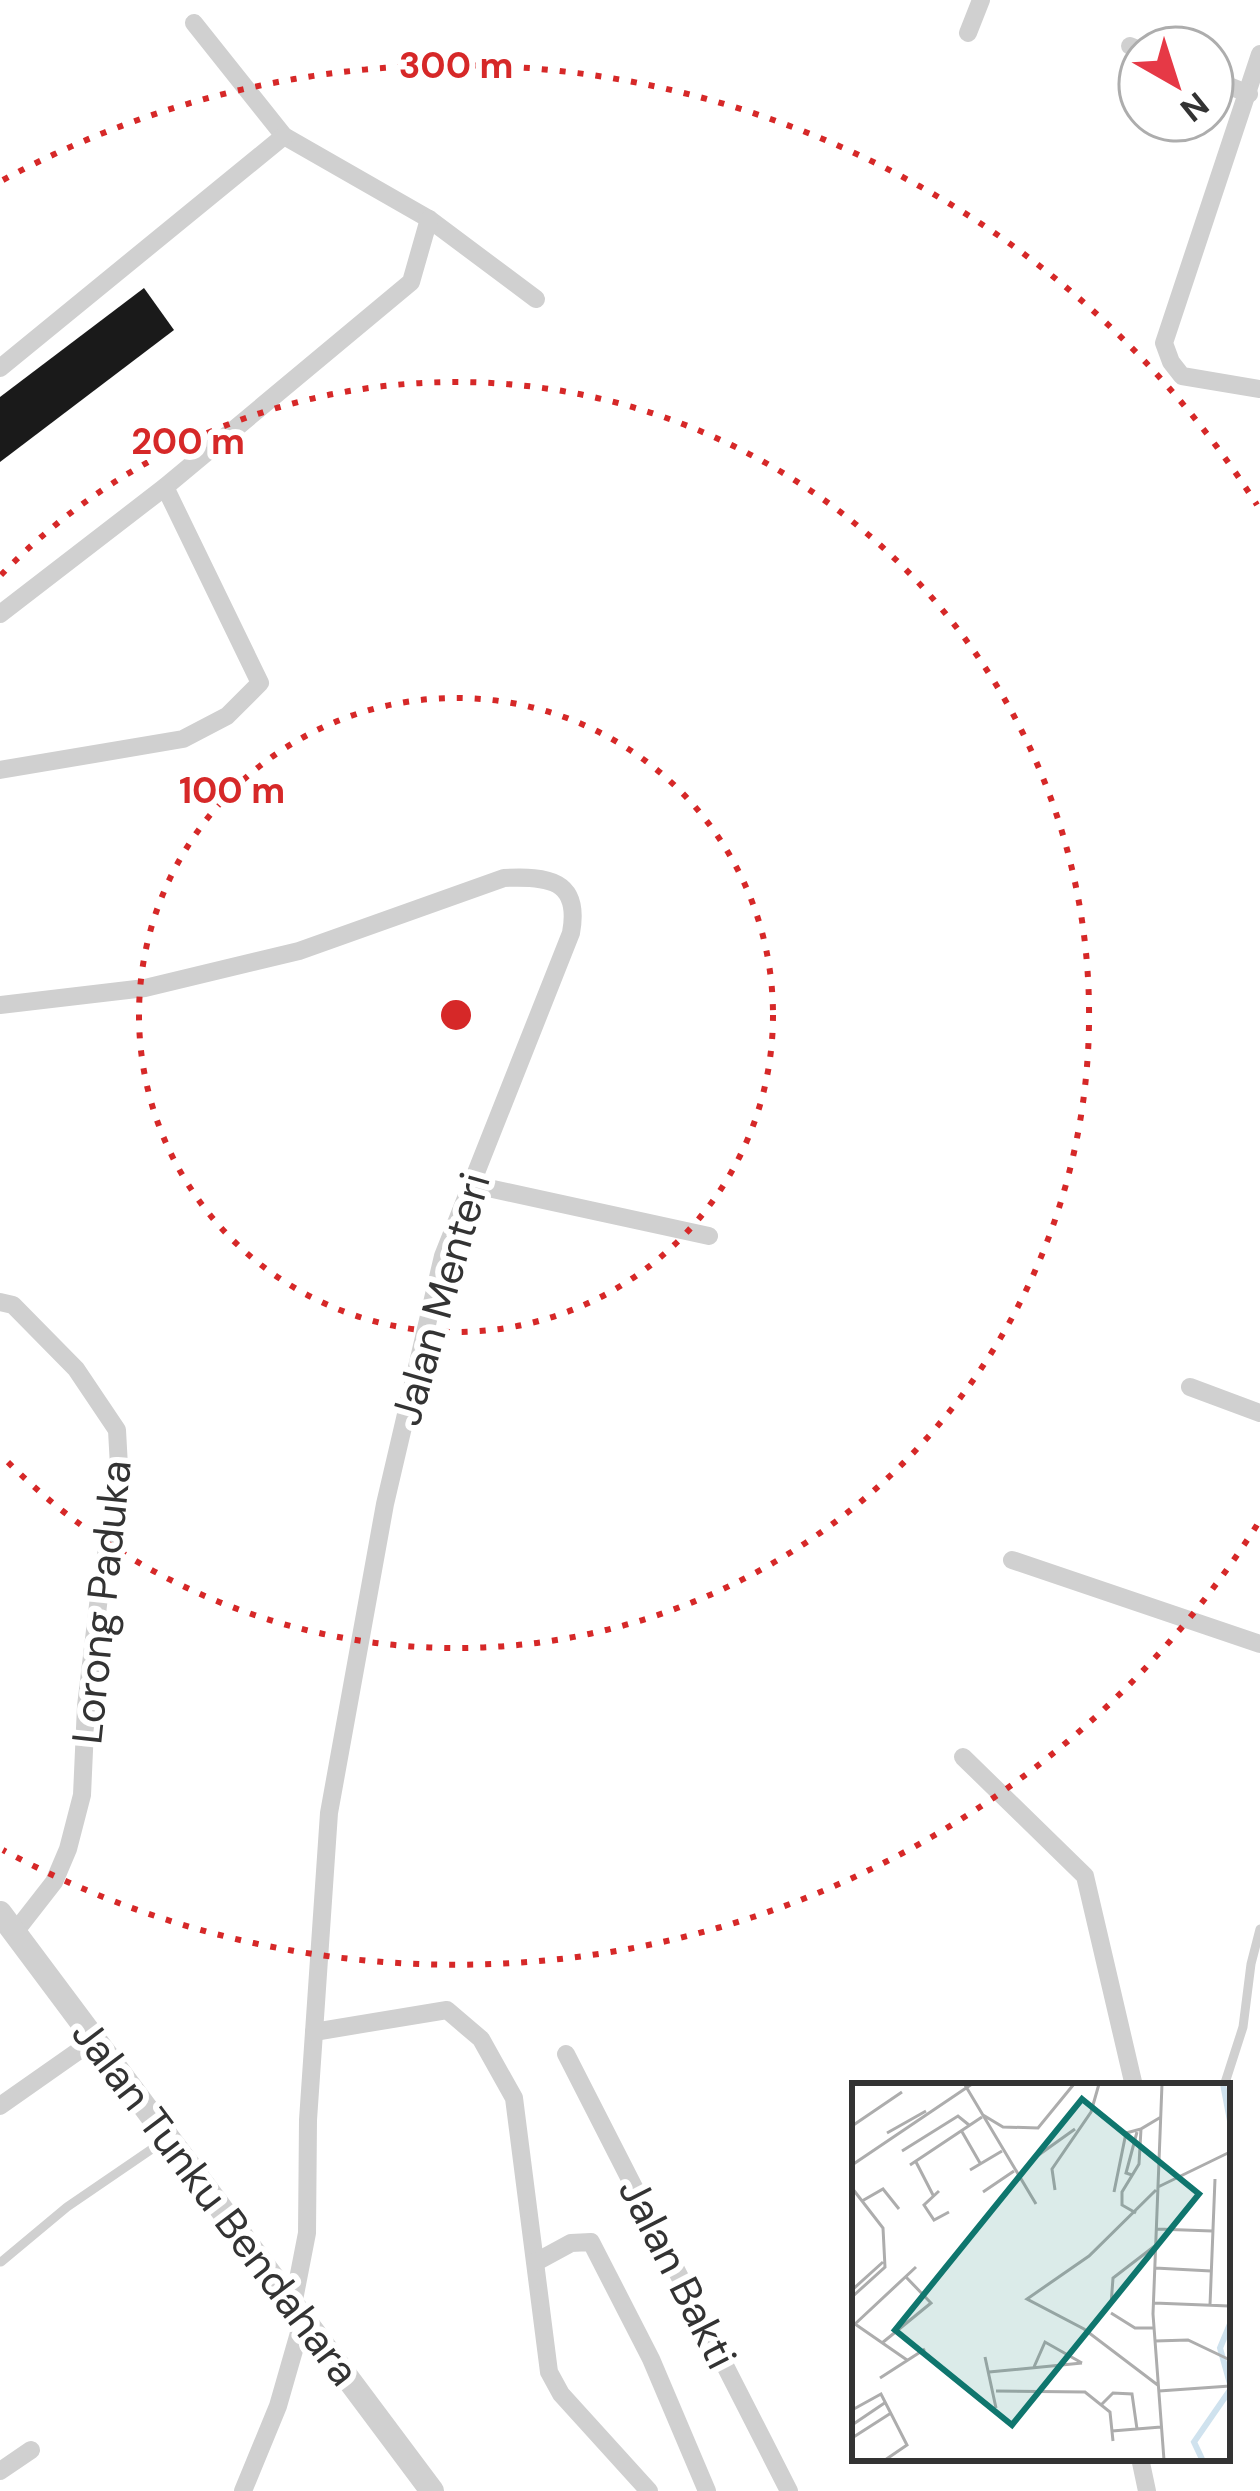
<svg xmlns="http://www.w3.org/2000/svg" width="1260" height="2491" viewBox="0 0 1260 2491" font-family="'DM Sans',sans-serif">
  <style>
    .building { fill: #1a1a1a }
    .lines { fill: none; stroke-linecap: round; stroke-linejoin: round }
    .service { stroke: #d0d0d0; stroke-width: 9 }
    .minor { stroke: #d0d0d0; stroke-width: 18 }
    .tertiary { stroke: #d0d0d0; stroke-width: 24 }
    .ring { fill: none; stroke: #d62828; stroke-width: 6; stroke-dasharray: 6 12 }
    .labels { text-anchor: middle; stroke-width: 12; stroke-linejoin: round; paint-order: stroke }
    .street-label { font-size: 42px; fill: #333; stroke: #fff }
    .inset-river { fill: none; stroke: #cfe2ee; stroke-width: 6 }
    .inset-road { fill: none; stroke: #adadad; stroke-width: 3 }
    .view { fill: #0f766e; fill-opacity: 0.15; stroke: #0f766e; stroke-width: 6 }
    .inset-edge { fill: none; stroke: #333; stroke-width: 6 }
    .centre { fill: #d62828; stroke: #fff; stroke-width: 6 }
    .ring-label { font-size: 36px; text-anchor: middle; font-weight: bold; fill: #d62828; stroke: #fff; stroke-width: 12; stroke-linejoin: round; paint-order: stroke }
  </style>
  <rect width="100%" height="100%" fill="#fff"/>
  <!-- building -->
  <polygon class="building" points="144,288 174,330 0,462 0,397"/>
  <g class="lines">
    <!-- service -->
    <g class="service">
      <polyline points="1224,2086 1243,2027 1251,1964 1260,1929"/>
      <polyline points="1,2262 67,2207 168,2138"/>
    </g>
    <!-- minor -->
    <g class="minor">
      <polyline points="194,23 284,136 429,219 536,299"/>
      <polyline points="968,33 981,0"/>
      <polyline points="1130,46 1140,50"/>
      <polyline points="1260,54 1164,343 1171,362 1182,376 1260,389"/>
      <polyline points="1212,79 1249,94"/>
      <polyline points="0,368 284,136"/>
      <polyline points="0,614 165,487 411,282 429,219"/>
      <polyline points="0,770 183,739 227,716 260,683 165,487"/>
      <path d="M 0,1005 L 145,988 L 299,951 L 504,878 C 547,876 581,879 571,933 L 443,1256 L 385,1504 L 329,1813 L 308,2120 L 307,2233 L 293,2305"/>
      <polyline points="470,1184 709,1236"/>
      <polyline points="0,1302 13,1305 76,1369 117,1430 120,1485 101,1580 86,1706 82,1795 68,1849 54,1882 15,1932"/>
      <polyline points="1190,1387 1260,1413"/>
      <polyline points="1012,1560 1260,1644"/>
      <polyline points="963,1757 1085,1876 1134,2086"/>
      <polyline points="314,2032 447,2010 481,2039 514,2098 549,2372 561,2394 649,2491"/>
      <polyline points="566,2054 789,2491"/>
      <polyline points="0,2106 94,2040"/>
      <polyline points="536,2262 571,2243 591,2242 651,2359 707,2491"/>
      <polyline points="1140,2458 1147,2491"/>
      <polyline points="0,2471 31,2450"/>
      <polyline points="243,2491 278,2406 303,2319"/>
    </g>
    <!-- tertiary -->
    <polyline class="tertiary" points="0,1913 432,2491"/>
  </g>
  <!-- distance rings -->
  <g class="ring">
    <circle cx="456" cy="1015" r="317"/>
    <path d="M1 575A633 633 0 1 1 1 1455"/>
    <path d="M1257 1525A950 950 0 0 1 3 1850M3 180A950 950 0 0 1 1257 505"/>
  </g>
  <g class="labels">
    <!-- street labels -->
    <g class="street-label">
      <text transform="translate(440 1299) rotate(-74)" y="15">Jalan Menteri</text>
      <text transform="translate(101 1602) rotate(-84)" y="15">Lorong Paduka</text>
      <text transform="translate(216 2202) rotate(53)" y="15">Jalan Tunku Bendahara</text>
      <text transform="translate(678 2273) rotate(63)" y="15">Jalan Bakti</text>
    </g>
  </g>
  <!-- overview -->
  <g transform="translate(852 2083)">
    <rect width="378" height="378" fill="#fff"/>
    <path class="inset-river" d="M 371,1 L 378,38M 378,301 L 368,265 L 378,241M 350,376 L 342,359 L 378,307"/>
    <path class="inset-road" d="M 310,1 L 301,231 L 312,377M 113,2 L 184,121M 131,32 L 151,44 L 186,45 L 222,1M 0,43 L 50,9M 109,47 L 128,80M 35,50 L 74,28M 50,68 L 106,33 L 117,42M 181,76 L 223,46M 64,79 L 81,112M 0,82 L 120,1M 58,82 L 130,34M 118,87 L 150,68M 280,92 L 274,90 L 285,49M 306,104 L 378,69M 0,105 L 31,145 L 33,184 L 0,214M 203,107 L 200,86 L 239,29 L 247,1M 304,107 L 237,173 L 175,216 L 232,246 L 307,303M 87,108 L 72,122 L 82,137 L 97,129M 131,109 L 162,88M 262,109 L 274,50 L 289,46M 10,118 L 31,106 L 47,126M 284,130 L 270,122 L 270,109 L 287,81 L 289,46 L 309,34M 305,146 L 360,148M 303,185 L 359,188M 0,207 L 31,179M 302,220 L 377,223M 259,222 L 261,195 L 304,162M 358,222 L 363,96M 259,230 L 283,245 L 302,245M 3,241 L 64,184M 3,241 L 55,277M 303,258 L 336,257 L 378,277M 30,260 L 79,220 L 53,193M 133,274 L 144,325M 182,284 L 193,259 L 230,280M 137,289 L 230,280M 28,295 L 73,266M 144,308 L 233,309 L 258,329 L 261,358M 307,308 L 378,303M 250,321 L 261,310 L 280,311 L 285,346M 0,327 L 29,311 L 55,362 L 33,377M 0,342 L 34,319M 260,348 L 309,344M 0,355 L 39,330"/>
    <path class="view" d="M 230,16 L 347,111 L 160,342 L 43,247 Z"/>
    <rect width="378" height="378" class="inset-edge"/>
  </g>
  <circle cx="456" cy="1015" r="18" class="centre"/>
  <g class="ring-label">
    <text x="456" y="78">300 m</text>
    <text x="188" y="454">200 m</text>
    <text x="232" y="803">100 m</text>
  </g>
  <!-- north arrow -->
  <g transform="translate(1176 84) rotate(141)"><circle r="57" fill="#ffffff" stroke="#adadad" stroke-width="3"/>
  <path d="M0-9L21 45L0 30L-21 45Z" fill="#e63946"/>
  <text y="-18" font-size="33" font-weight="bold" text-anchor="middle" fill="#333333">N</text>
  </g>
</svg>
